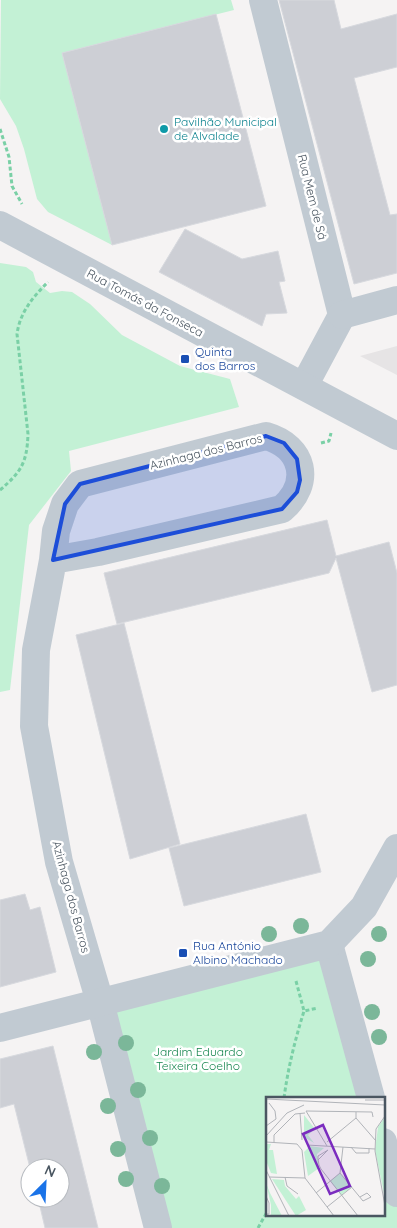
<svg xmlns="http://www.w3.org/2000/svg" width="397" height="1228" viewBox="0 0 397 1228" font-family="Quicksand,sans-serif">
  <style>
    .education { fill: #e6e4e5 }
    .green { fill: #c3f1d5 }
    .building { fill: #cdcfd5; stroke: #d7d9de }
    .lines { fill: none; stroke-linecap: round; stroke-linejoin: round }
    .path { stroke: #7ad0a6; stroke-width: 3; stroke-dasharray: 4 2.5; stroke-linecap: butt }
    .minor { stroke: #c1cad2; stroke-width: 28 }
    .tree { fill: #7bb799 }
    .marked { fill: #1d4ed8; fill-opacity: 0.2; stroke: #1d4ed8; stroke-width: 4; stroke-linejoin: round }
    .culture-dot { fill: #0f9aa8; stroke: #fff; stroke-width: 2 }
    .transit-dot { fill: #1a4fb4; stroke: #fff; stroke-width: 2 }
    .labels { text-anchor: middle; stroke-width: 5; stroke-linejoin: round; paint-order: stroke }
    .culture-label { font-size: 12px; fill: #0d838f; stroke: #fff; text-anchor: start }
    .street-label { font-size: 12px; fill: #4a5661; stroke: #fff }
    .transit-label { font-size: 12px; fill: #164399; stroke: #fff; text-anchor: start }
    .park-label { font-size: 12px; fill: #17864f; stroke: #fff }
    .inset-road { fill: none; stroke: #b1b4b9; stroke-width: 1 }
    .view { fill: #7b2cbf; fill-opacity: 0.15; stroke: #7b2cbf; stroke-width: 2.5 }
    .inset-edge { fill: none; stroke: #4a5661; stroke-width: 2.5 }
  </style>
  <rect width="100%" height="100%" fill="#f5f3f3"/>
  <!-- education -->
  <polygon class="education" points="397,346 397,375 360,356"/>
  <!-- green -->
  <g class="green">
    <polygon points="1,0 231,0 234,10 62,53 112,245 48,212 37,199 24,149 16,126 0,99"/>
    <polygon points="0,263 26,267 33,272 36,282 50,293 62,291 72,292 90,304 122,335 180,366 230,379 239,407 69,451 71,471 29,525 10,690 0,692"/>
    <polygon points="329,944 371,1098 267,1098 267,1214 383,1214 383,1142 397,1193 397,1228 158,1228 100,1002"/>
  </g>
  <!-- building -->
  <g class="building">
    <polygon points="279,0 334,0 341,29 397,14 397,67 354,78 390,215 397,214 397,273 354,284"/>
    <polygon points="216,14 266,206 112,245 62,53"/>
    <polygon points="185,229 242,259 278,251 285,281 279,282 287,313 266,314 262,326 159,272"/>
    <polygon points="327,520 336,556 389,542 397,573 397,685 372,692 336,558 329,573 117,624 104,573"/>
    <polygon points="124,623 180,844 130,859 76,635"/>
    <polygon points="306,814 321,872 184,906 169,848"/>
    <polygon points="25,894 30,910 40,907 56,972 0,987 0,900"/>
    <polygon points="53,1046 98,1228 45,1228 38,1198 60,1198 60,1168 30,1168 14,1104 0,1108 0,1059"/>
  </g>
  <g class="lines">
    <!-- path -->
    <g class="path">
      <polyline points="0,129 9,157 12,186 22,204"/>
      <polyline points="321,443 329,441 331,433"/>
      <path d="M 0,490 C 21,472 27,463 28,434 L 17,334 C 20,312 33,297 48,282"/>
      <polyline points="296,981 304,1011 318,1008"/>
      <path d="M 284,1098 C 288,1068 295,1040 304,1011"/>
      <polyline points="258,1228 267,1212"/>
    </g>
    <!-- minor -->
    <g class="minor">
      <polyline points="263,0 342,315 304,386"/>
      <polyline points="0,225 397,436"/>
      <polyline points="342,315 397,300"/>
      <path d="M 53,560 L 98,552 L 282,509 C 312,483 304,447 266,436 L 80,484 L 65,504 L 56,531 L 53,560 L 36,650 L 34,726 L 59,862 L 100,1002 L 158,1228"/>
      <polyline points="329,944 371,1098"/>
      <polyline points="0,1028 329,944 364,907 397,848"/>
      <polyline points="383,1142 397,1193"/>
    </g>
  </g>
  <!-- trees -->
  <g class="tree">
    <circle cx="301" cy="926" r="8"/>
    <circle cx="269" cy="934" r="8"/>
    <circle cx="379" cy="934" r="8"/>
    <circle cx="368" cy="959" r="8"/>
    <circle cx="372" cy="1012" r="8"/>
    <circle cx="379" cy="1037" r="8"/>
    <circle cx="126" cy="1043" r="8"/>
    <circle cx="94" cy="1052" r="8"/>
    <circle cx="138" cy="1090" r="8"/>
    <circle cx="108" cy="1106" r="8"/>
    <circle cx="150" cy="1138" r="8"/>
    <circle cx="118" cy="1149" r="8"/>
    <circle cx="126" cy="1179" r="8"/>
    <circle cx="162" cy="1186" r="8"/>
  </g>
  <!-- marked area -->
  <path class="marked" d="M 266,436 L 284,443 L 297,459 L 300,480 L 297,492 L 282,509 L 53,560 L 65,504 L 80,484 Z"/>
  <!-- markers -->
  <circle class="culture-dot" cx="164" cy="129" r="5"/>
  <g class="transit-dot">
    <rect x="180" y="354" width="10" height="10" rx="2.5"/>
    <rect x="178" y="948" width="10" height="10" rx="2.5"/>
  </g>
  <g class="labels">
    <!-- culture labels -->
    <g class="culture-label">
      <text x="174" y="126">Pavilhão Municipal<tspan x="174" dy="14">de Alvalade</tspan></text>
    </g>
    <!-- street labels -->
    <g class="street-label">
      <text transform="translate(312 197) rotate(76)" y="4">Rua Mem de Sá</text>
      <text transform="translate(145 303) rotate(28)" y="4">Rua Tomás da Fonseca</text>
      <text transform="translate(206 452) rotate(-14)" y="4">Azinhaga dos Barros</text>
      <text transform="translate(71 897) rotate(75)" y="4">Azinhaga dos Barros</text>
    </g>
    <!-- transit labels -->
    <g class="transit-label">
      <text x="195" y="356">Quinta<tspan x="195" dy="14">dos Barros</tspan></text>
      <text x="193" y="950">Rua António<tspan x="193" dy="14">Albino Machado</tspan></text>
    </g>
    <!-- park labels -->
    <g class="park-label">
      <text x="198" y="1056">Jardim Eduardo<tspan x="198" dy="14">Teixeira Coelho</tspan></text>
    </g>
  </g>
  <!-- overview -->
  <g transform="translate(266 1097)">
    <rect width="119" height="119" fill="#f5f3f3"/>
    <path d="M 38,18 L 49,32 L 42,38 L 48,46 L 38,40 ZM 119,20 L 119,101 L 109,53 L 112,30 ZM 0,47 L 5,47 L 3,53 L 7,53 L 11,77 L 5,76 L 1,66 ZM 44,49 L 58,51 L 51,57 L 53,71 L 42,79 L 38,55 ZM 74,76 L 86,90 L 75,98 L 64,84 ZM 6,82 L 18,83 L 19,89 L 30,102 L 33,99 L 40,113 L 30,119 ZM 0,86 L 4,96 L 16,119 L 0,119 L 5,118 L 5,108 Z" fill="#c3f1d5"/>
    <path class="inset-road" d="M 58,0 L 87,0M 0,2 L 119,8M 99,3 L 119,3M 34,16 L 36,43M 119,19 L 110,32 L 109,54 L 119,109M 90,21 L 110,44M 0,29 L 10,22 L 9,14 L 3,6M 0,39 L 21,16 L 38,8M 0,45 L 31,47M 61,45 L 90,21 L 90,15M 8,46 L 8,38 L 29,17 L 39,16M 31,47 L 36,53 L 39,81 L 68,119M 41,48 L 109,52M 61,49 L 40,14 L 106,15 L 107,20M 85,50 L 90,56 L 103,56 L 103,51M 52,63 L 62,53 L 52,59 L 52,62 L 53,68 L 55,72 L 92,119M 0,73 L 23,119M 74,76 L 97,104 L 105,100 L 101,96 L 94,100M 3,80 L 39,81M 19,80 L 21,89 L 32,97M 50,96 L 74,76 L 77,50M 0,99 L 3,106 L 3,117 L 0,117M 61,110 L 86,90"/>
    <path class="view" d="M 57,28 L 84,89 L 64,97 L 37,37 Z"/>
    <rect width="119" height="119" class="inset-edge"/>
  </g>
  <!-- north arrow -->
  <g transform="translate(45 1183) rotate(24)"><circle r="24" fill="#ffffff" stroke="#b7bbc0"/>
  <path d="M0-4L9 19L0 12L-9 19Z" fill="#1a73e8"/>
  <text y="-8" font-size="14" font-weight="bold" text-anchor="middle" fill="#4a5661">N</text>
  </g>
</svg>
